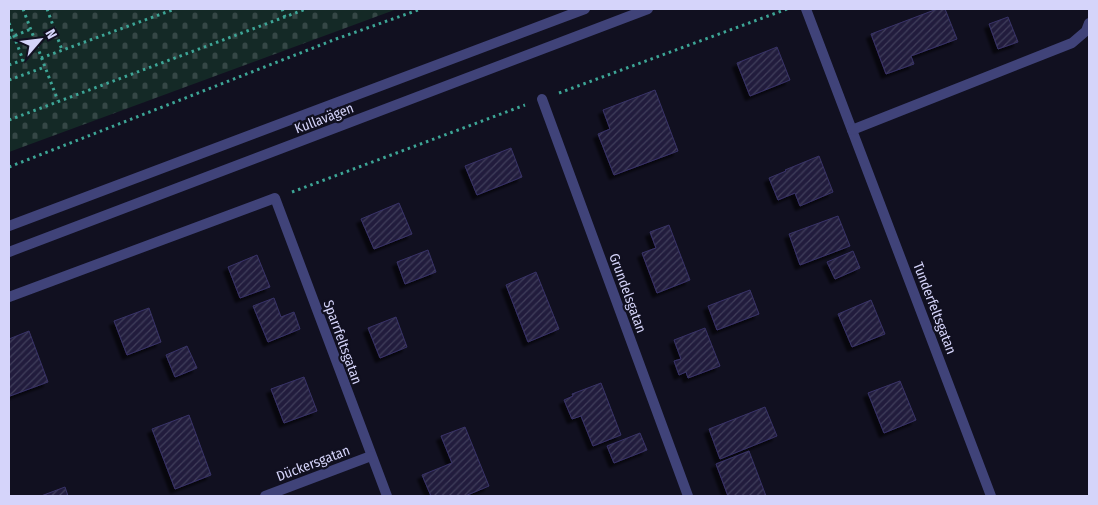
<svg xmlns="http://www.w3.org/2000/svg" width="1098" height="505" viewBox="0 0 1098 505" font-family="'Fira Sans Condensed',sans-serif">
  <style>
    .cemetery { fill: url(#cemetery-stones) }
    .building { fill: url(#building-hatch); stroke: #393368; filter: url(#shadow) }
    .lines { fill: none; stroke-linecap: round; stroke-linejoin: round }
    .path { stroke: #3da596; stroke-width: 3; stroke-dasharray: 2.5 4; stroke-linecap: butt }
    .minor { stroke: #404379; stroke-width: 10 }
    .tertiary { stroke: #404379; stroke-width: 10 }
    .labels { text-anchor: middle; stroke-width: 4.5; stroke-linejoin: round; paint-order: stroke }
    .street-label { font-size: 14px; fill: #d5d4fa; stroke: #111020 }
  </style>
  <defs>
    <pattern id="cemetery-stones" width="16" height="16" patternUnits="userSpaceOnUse" patternTransform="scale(1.25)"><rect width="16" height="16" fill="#142926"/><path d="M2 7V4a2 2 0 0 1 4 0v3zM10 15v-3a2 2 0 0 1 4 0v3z" fill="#354746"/></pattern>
    <pattern id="building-hatch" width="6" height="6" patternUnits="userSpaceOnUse" patternTransform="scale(1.25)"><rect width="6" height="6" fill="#221e3e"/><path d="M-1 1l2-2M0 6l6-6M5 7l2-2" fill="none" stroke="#413e5b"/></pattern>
    <filter id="shadow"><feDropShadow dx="-4.5" dy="4.5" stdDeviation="1" flood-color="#0009"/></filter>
  </defs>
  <rect width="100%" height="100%" fill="#111020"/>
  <!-- cemetery -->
  <polygon class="cemetery" points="9,9 397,9 9,152"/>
  <!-- building -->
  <g class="building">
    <polygon points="937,9 945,9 957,39 911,56 914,64 886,74 871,34"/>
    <polygon points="1008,17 1018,42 998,49 989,24"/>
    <polygon points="777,47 790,80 750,96 737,63"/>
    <polygon points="655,90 678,151 614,175 598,134 610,129 603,110"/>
    <polygon points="511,148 522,177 477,195 465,166"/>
    <polygon points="819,156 833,192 800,206 795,193 778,200 769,178 786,171 785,170"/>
    <polygon points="399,203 412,234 374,249 361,219"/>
    <polygon points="838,216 850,246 800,265 789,234"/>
    <polygon points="669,225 690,280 657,293 642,253 656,248 650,232"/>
    <polygon points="428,250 436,272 405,284 397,262"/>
    <polygon points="853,251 860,268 835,279 827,262"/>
    <polygon points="257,255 270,287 240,298 228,267"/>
    <polygon points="536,272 559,329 528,342 506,285"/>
    <polygon points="750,290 759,314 717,330 708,306"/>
    <polygon points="274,298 281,317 294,312 300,329 268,342 253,306"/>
    <polygon points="871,300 885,334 852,347 838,314"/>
    <polygon points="149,308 161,342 127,355 114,321"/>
    <polygon points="396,317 407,347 380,358 368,328"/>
    <polygon points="705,328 720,366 688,378 686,372 679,375 674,361 681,359 674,340"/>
    <polygon points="29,331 48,382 10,396 9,392 9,339"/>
    <polygon points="187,346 197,368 175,377 166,355"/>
    <polygon points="304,377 317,411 284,423 271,389"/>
    <polygon points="900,381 916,420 884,433 868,393"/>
    <polygon points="601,383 621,435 593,446 581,416 572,419 564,400 573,396 572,394"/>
    <polygon points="765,407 777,436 720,459 709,429"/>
    <polygon points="189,415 211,475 175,489 152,429"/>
    <polygon points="465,427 489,486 465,496 431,496 422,475 452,463 441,436"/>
    <polygon points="640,433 647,450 614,463 607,446"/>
    <polygon points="749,451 766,496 728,496 716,464"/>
    <polygon points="65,487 68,496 41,496"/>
  </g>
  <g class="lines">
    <!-- path -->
    <g class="path">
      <polyline points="23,9 58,101"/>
      <polyline points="47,9 62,50"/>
      <polyline points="282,9 285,17"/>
      <polyline points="9,23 23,60 9,65"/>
      <polyline points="9,38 31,29"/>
      <polyline points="41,58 175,9"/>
      <polyline points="9,80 45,67"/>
      <polyline points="559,93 787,9"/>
      <polyline points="9,120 306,9"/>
      <polyline points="9,167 336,39 421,9"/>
      <polyline points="292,192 525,105"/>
    </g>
    <!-- minor -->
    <g class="minor">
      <polyline points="806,9 991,496"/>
      <polyline points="542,99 688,496"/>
      <polyline points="852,130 1072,43 1086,31 1089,23"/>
      <polyline points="9,297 275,198 387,496"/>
      <polyline points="265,496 371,456"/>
    </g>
    <!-- tertiary -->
    <g class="tertiary">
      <polyline points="9,226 585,9"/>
      <polyline points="9,252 648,9"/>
    </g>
  </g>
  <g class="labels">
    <!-- street labels -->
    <g class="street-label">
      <text transform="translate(324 118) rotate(-21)" y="5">Kullavägen</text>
      <text transform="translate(628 293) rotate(70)" y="5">Grundelsgatan</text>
      <text transform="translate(935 308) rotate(69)" y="5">Tunderfeltsgatan</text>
      <text transform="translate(343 342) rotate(70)" y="5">Sparrfeltsgatan</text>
      <text transform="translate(313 463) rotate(-21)" y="5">Dückersgatan</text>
    </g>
  </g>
  <!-- border -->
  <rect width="1098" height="505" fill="none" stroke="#d5d4fa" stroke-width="20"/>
  <!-- north arrow -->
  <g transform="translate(40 40) rotate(62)" stroke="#111020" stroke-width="4" paint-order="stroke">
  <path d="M0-4L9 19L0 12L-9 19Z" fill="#d5d4fa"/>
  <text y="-8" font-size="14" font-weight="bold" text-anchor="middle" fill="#d5d4fa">N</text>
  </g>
</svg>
